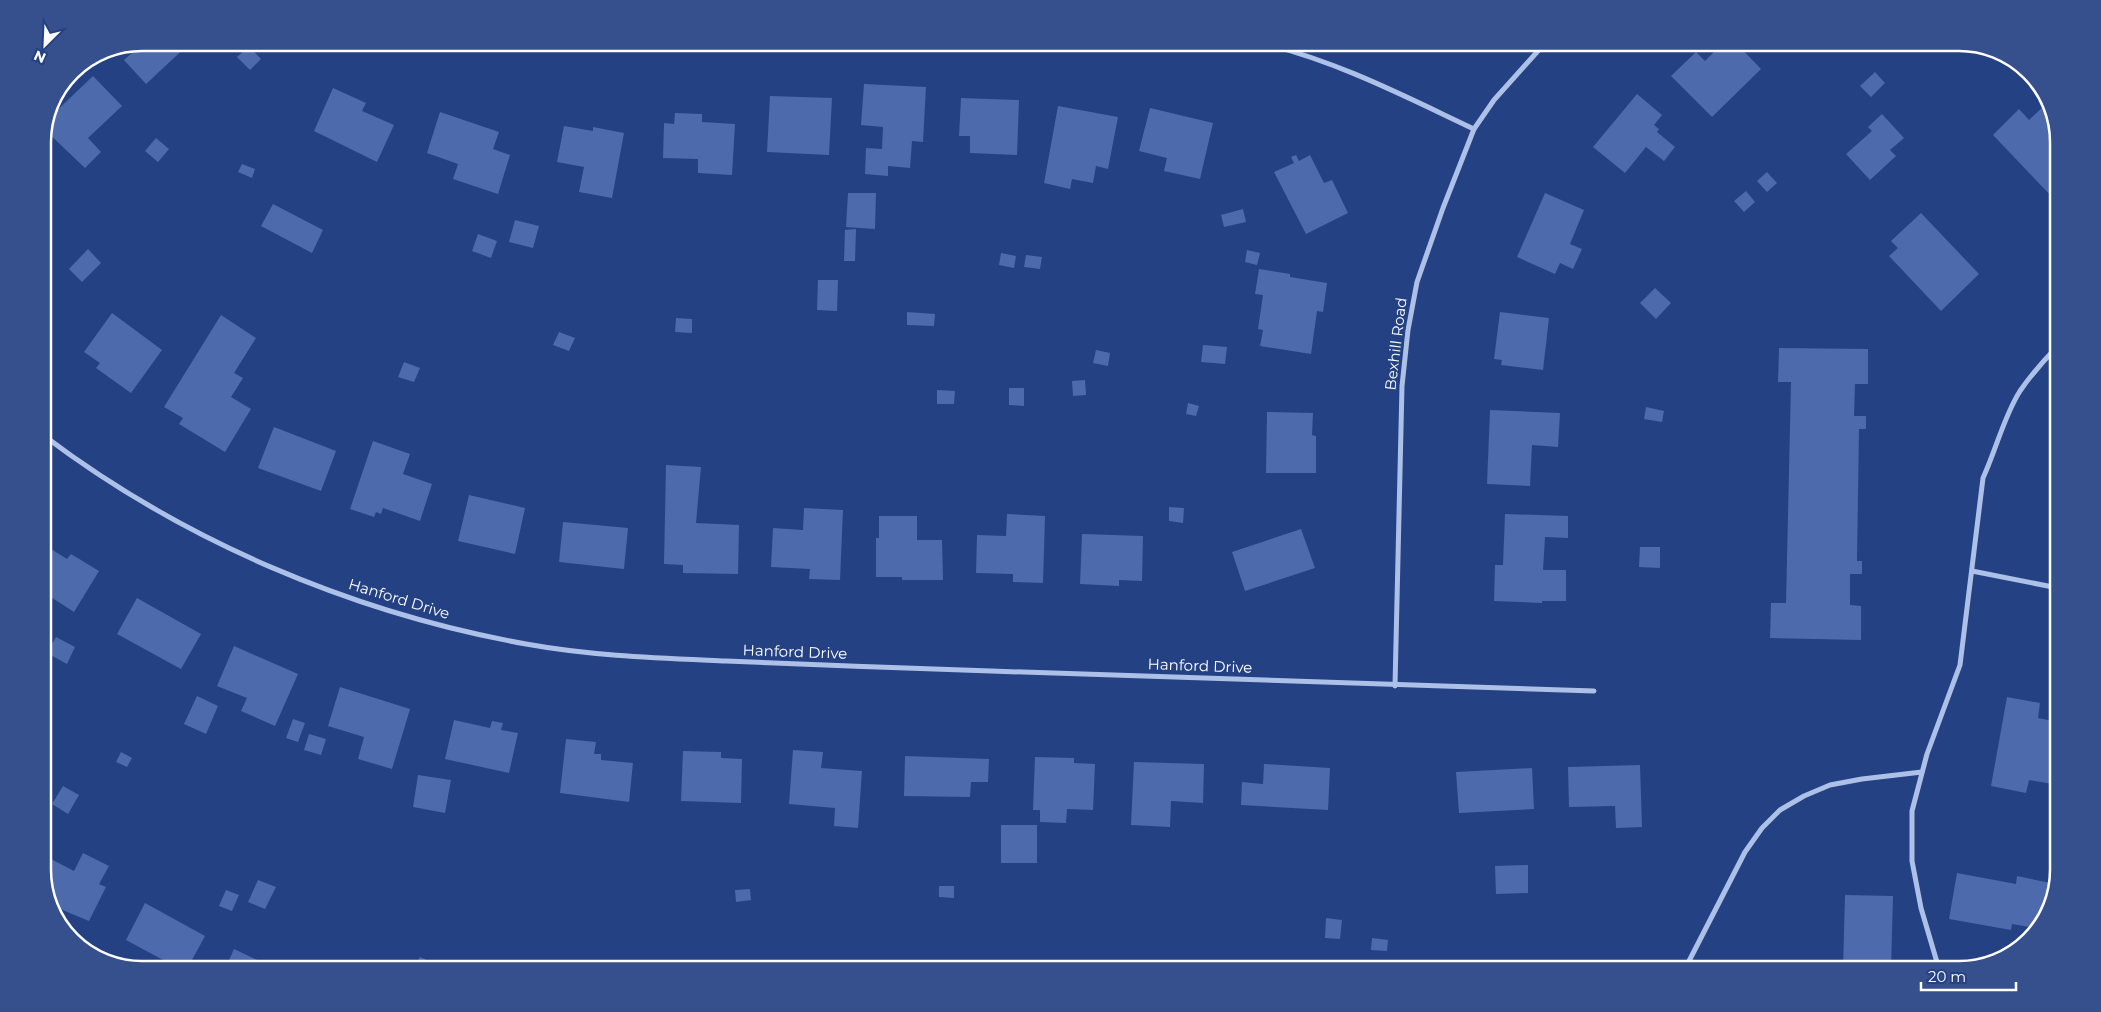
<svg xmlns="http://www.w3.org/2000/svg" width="2101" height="1012" viewBox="0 0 2101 1012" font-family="Montserrat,sans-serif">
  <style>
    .building { fill: #4c6aac }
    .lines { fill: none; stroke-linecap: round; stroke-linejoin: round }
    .street { stroke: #adc0e8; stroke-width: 5 }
    .labels { text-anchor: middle; stroke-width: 5; stroke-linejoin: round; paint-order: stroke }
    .street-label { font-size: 15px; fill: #fff; stroke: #244184 }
    .rim { fill: none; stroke: #fff; stroke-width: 2.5 }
  </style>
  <rect width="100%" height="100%" fill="#244184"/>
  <!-- building -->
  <g class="building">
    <polygon points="142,42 191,42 146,84 124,60 133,52 128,45"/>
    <polygon points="1724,42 1735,42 1761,69 1712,117 1671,76 1696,52 1705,61"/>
    <polygon points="249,46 261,59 250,70 237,57"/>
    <polygon points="1875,72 1885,83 1871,97 1860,86"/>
    <polygon points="93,76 122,106 88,138 101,152 85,168 44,129 46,121"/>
    <polygon points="864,84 926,87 923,142 912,141 910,168 888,166 888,176 865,174 866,148 882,149 883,127 861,125"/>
    <polygon points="333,88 366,103 362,111 394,125 377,162 314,131"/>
    <polygon points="1637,94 1662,115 1654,125 1659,129 1657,132 1675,147 1664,161 1646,147 1625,173 1593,147"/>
    <polygon points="770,96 832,98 829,155 767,152"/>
    <polygon points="961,98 1019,100 1017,155 970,153 970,136 959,136"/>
    <polygon points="2047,103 2058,136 2058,197 2055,200 1993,135 2019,109 2029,120"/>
    <polygon points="1058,106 1118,117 1108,169 1096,166 1093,183 1072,179 1070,189 1044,183"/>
    <polygon points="1150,108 1213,123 1200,179 1164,171 1167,158 1139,151"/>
    <polygon points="440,112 499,132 493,149 510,155 498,194 453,179 458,164 427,153"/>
    <polygon points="675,113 702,114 702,122 735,124 732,175 698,173 698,159 663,158 664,123 674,124"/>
    <polygon points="1882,114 1904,138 1890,150 1896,156 1870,180 1846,154 1872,131 1868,127"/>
    <polygon points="564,126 593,131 593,127 624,133 612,198 579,192 584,167 557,162"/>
    <polygon points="156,138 169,149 158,162 145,151"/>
    <polygon points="1296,155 1299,161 1310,155 1324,183 1332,180 1348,213 1306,234 1274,172 1294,163 1291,157"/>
    <polygon points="242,164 255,169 252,178 238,172"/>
    <polygon points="1767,172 1777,183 1767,192 1757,181"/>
    <polygon points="1746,191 1755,202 1744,212 1734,201"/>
    <polygon points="848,193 876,193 875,229 846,227"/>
    <polygon points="1545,193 1584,210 1570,244 1582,249 1573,269 1560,263 1555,274 1517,257"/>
    <polygon points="273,204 323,230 312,253 261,226"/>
    <polygon points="1243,209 1246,222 1224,227 1221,215"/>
    <polygon points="1921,213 1979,274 1941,311 1889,256 1898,248 1891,241"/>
    <polygon points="515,220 539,226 533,248 509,242"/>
    <polygon points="856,229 855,261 844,261 845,230"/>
    <polygon points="478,234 497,241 491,258 472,251"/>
    <polygon points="88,249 101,263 82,282 69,269"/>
    <polygon points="1247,250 1260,253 1257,265 1245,262"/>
    <polygon points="1001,253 1016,256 1014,268 999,265"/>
    <polygon points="1026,255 1042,257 1040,269 1024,267"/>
    <polygon points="1259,269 1290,274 1290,277 1327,283 1323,312 1317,311 1311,354 1260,346 1263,330 1258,329 1263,295 1255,294"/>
    <polygon points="818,280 838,280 837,311 817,310"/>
    <polygon points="1655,288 1671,303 1656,319 1640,303"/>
    <polygon points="907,312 935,314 934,326 907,325"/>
    <polygon points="1500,312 1549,318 1543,370 1501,365 1502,360 1494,359"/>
    <polygon points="112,313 162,350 131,393 96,368 100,363 84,352"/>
    <polygon points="221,315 256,338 234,373 243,378 231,397 251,409 225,452 179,424 183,418 164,407"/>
    <polygon points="676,318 692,319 692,333 675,332"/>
    <polygon points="559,332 575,338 569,351 553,345"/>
    <polygon points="1203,345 1227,347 1225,364 1201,362"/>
    <polygon points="1779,348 1868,349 1868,384 1855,384 1854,416 1866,416 1866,429 1859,429 1857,561 1862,561 1862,574 1850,574 1850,605 1861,606 1861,640 1770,638 1771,603 1786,603 1791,382 1778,382"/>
    <polygon points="1096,350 1110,353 1108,366 1093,363"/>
    <polygon points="404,362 420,368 414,382 398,377"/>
    <polygon points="1085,380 1086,395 1073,396 1072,381"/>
    <polygon points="1009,388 1024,388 1024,406 1009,405"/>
    <polygon points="937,390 955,391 954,404 937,404"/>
    <polygon points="1188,403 1199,406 1196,416 1186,414"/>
    <polygon points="1646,407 1664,411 1662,422 1644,419"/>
    <polygon points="1490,410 1560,413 1558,447 1532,445 1530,486 1487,484"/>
    <polygon points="1267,412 1313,413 1312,435 1316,436 1316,473 1266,473"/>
    <polygon points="274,427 336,451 321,491 258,468"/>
    <polygon points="373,441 410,454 403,474 432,484 420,521 383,508 381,514 376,512 374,517 350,509"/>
    <polygon points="666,465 701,467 696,523 739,525 738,574 683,573 683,565 664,564"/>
    <polygon points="469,495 525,508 515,554 458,541"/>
    <polygon points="1169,507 1184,508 1183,523 1169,521"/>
    <polygon points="804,508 843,510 840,580 809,579 810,569 771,567 773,528 803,530"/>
    <polygon points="1007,514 1045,516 1043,583 1013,582 1013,574 976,573 977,535 1006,536"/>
    <polygon points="1505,514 1568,516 1568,538 1545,537 1543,570 1566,570 1566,601 1542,601 1542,603 1494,601 1495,565 1503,565"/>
    <polygon points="879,516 917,516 917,540 942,540 943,580 902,580 902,577 876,577 876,538 879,538"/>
    <polygon points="563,522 628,528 624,569 559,562"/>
    <polygon points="1301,529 1315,568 1245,591 1232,552"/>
    <polygon points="1082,534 1143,536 1142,581 1119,580 1119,586 1080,584"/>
    <polygon points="43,544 67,559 71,554 99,571 74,612 43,592"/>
    <polygon points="1640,547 1660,547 1660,568 1639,567"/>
    <polygon points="137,598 201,634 181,669 117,634"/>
    <polygon points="56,637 75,647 67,664 47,653"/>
    <polygon points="234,646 298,674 275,726 241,711 247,698 217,686"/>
    <polygon points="340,687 410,709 392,769 358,759 364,737 328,726"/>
    <polygon points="197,696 218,706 206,734 184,724"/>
    <polygon points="2007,697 2040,703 2038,718 2058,722 2058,785 2029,780 2026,793 1991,786"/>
    <polygon points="293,719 305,723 298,742 286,738"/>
    <polygon points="454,720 490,728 492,721 503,723 501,730 518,733 509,773 445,759"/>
    <polygon points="309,734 326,739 321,755 304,750"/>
    <polygon points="566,739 596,742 594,754 601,754 601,760 633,763 629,802 560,793"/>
    <polygon points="793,750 823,752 821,768 862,771 858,828 834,826 835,808 789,804"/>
    <polygon points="683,751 721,752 721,758 742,759 741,803 681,801"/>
    <polygon points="121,752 132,758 127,767 116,762"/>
    <polygon points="905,756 989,759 988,782 971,782 970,797 904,796"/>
    <polygon points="1035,757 1074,758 1074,763 1095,764 1093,810 1067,809 1066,823 1040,822 1040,810 1033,810"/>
    <polygon points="1134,762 1204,764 1203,803 1171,801 1170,827 1131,825"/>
    <polygon points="1264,764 1330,768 1328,810 1241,805 1242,782 1263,784"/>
    <polygon points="1640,765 1642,827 1616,828 1615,806 1569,807 1568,767"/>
    <polygon points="1532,768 1534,809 1459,813 1456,772"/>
    <polygon points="418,775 451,780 445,813 413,807"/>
    <polygon points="63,786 79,795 68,814 52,804"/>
    <rect x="1001" y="825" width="36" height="38"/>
    <polygon points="83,853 109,866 99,884 106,887 89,921 53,906 43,877 43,870 49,858 74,871"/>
    <polygon points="1528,865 1528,893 1496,894 1495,866"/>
    <polygon points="1957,873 2016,884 2017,876 2055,884 2048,914 2036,928 2012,924 2011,930 1949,919"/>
    <polygon points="258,880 276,887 265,909 248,902"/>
    <polygon points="939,886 954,886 954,898 939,897"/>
    <polygon points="750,889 751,900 736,902 735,890"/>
    <polygon points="226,890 239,895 232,911 219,906"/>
    <polygon points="1845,895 1893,896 1891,969 1843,969"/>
    <polygon points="145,903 205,936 187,969 180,969 126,940"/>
    <polygon points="1326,918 1342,920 1340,939 1325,938"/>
    <polygon points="1372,938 1388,940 1387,951 1371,950"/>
    <polygon points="234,949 276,969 225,969"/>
    <polygon points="420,957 441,967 440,969 414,969"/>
  </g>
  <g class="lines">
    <!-- street -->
    <g class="street">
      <path d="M 1258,42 C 1337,61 1402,95 1474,129"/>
      <path d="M 43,435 C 183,541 353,613 526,644 C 592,656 659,658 726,661 C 814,665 903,668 991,671 C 1192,679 1393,686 1594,691"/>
      <polyline points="1972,571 2058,588"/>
      <polyline points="1395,686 1402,386 1408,330 1417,282 1443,208 1474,129 1494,100 1546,42"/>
      <polyline points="1682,969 1688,963 1745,852 1762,828 1780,810 1804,796 1830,785 1862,779 1922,772"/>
      <path d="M 1939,969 L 1921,908 L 1912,861 L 1912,811 L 1927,754 L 1960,665 L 1983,478 C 1996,450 2004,416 2020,391 C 2031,375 2045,359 2058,346"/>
    </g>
  </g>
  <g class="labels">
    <!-- street labels -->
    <g class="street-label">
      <text transform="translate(1396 344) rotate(-83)" y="5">Bexhill Road</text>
      <text transform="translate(399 599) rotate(17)" y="5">Hanford Drive</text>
      <text transform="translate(795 652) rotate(2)" y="5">Hanford Drive</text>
      <text transform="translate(1200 666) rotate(2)" y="5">Hanford Drive</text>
    </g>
  </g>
  <!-- crop -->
  <path d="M0 0H2101V1012H0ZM142 51H1959A91 91 0 0 1 2050 142V870A91 91 0 0 1 1959 961H142A91 91 0 0 1 51 870V142A91 91 0 0 1 142 51Z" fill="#36508e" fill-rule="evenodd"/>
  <path class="rim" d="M142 51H1959A91 91 0 0 1 2050 142V870A91 91 0 0 1 1959 961H142A91 91 0 0 1 51 870V142A91 91 0 0 1 142 51Z"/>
  <!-- north arrow -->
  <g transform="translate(45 45) rotate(204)" stroke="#244184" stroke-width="4" paint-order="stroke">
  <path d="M0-4L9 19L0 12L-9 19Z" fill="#ffffff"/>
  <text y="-8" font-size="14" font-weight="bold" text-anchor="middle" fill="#ffffff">N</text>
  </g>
  <!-- scale -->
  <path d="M1921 982v8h95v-8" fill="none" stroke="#ffffff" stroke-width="2.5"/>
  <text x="1928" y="982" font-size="15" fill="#ffffff" stroke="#244184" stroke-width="4" paint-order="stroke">20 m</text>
</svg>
